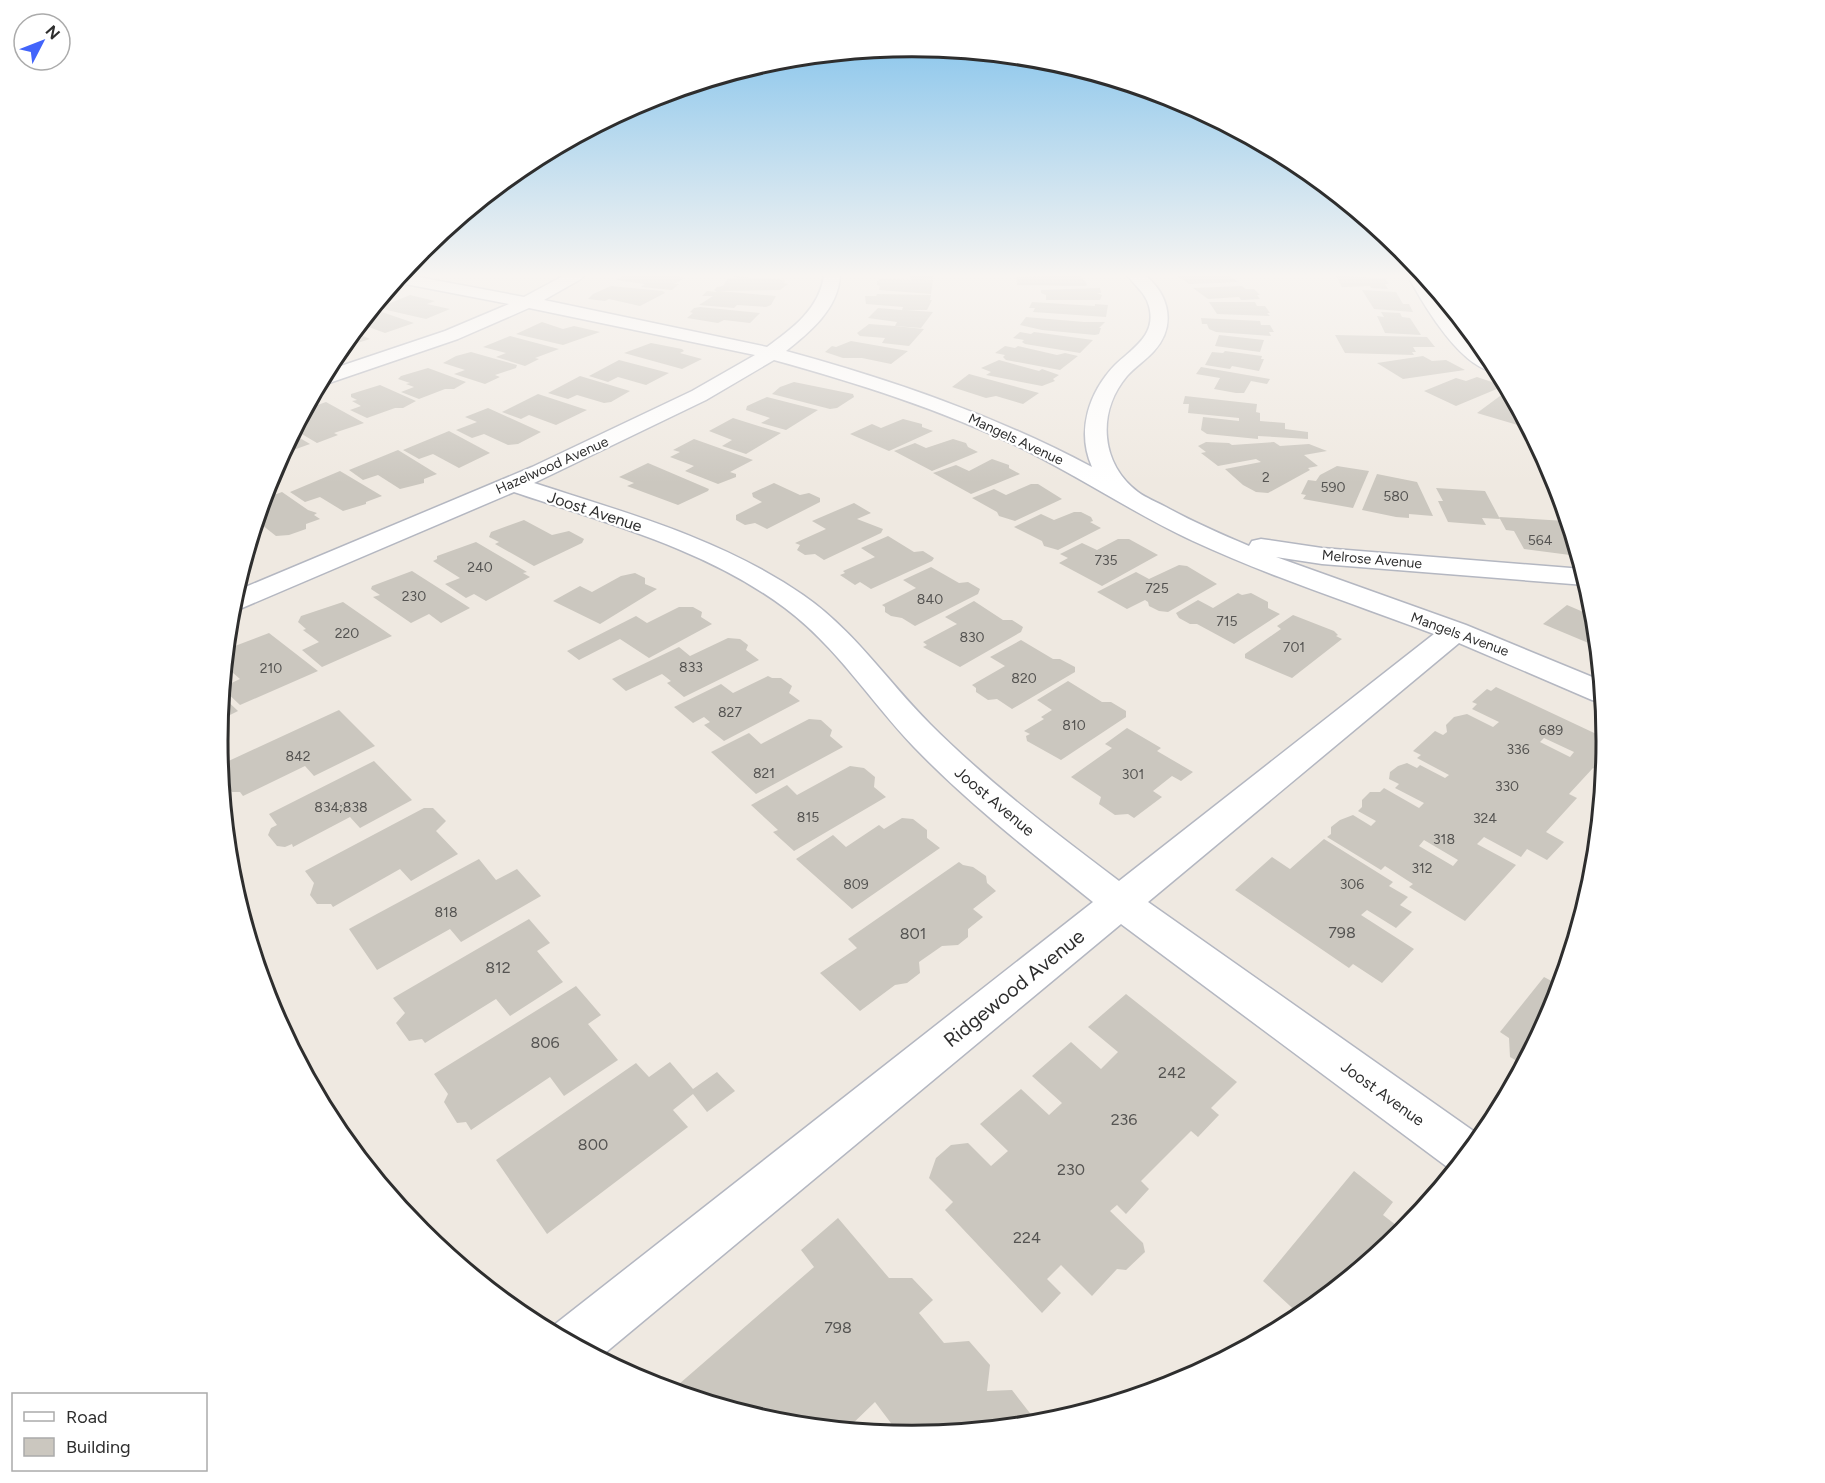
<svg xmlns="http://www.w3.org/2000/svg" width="1825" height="1483" viewBox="0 0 1825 1483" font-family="Figtree,sans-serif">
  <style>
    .building { fill: #cbc7bf; fill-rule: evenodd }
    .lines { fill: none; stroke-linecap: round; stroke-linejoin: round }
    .minor-casing { stroke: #b4b7c1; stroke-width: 3 }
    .minor { fill: #fff; fill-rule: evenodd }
    .labels { text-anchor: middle; stroke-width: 4.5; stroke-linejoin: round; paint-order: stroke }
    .far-street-label { font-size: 14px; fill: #2e2e2e; stroke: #fff }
    .number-label { font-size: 14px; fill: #555452 }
    .street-label { font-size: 16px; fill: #2e2e2e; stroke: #fff }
    .near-number-label { font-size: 16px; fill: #555452 }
    .near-street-label { font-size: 20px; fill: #2e2e2e; stroke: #fff }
    .rim { fill: none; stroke: #2e2e2e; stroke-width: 3 }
  </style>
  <rect width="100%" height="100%" fill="#efe9e1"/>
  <!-- building -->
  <g class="building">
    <polygon points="622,276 676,276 685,278 674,284 679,284 672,290 641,287 645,284 616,280"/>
    <polygon points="732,276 785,280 784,283 788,284 780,290 719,291 776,296 771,305 766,307 737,305 734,308 699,305 713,296 702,296 707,291 717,292 714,290 717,287 723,286 728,278 737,278"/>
    <polygon points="910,276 933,276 933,279 917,279 933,280 931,294 879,290 880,286 877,285 877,281 881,279 911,280"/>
    <polygon points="1081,276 1083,280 1085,280 1087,285 1085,286 1017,285 1016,277"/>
    <polygon points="1177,276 1229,276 1239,282 1189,284"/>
    <polygon points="1336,276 1385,278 1389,284 1385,284 1388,289 1371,288 1370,286 1342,287"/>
    <polygon points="611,286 663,291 665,293 640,306 609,299 605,301 588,299 593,294"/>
    <polygon points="1242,286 1246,289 1254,289 1260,295 1257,295 1260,299 1241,300 1239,297 1208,299 1193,288"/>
    <polygon points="1100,288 1101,293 1097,293 1102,295 1100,300 1046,300 1046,295 1041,293 1041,290"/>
    <polygon points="1362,290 1396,292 1403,304 1409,304 1413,312 1374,309"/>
    <polygon points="877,294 931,295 930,300 932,300 927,310 906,310 933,312 921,328 895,326 897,322 868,318 878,308 902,310 903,307 866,304 865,296 876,296"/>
    <polygon points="410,295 435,301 427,304 450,309 426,319 378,308"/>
    <polygon points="1032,302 1095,306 1095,304 1108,305 1106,317 1033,312 1035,308 1029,308"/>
    <polygon points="1209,302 1255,302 1257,306 1265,306 1270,313 1267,313 1270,316 1217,314"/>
    <polygon points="700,307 760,313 750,323 724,320 718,323 687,318 693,313 690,312 694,308"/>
    <polygon points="372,310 376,310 414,323 385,333 366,326 356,329"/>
    <polygon points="1381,312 1400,313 1402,317 1410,318 1421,335 1385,333 1377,316 1384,317"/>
    <polygon points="1026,317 1084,322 1105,322 1099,328 1101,328 1099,334 1095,335 1042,330 1020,325"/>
    <polygon points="1201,318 1260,321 1261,325 1270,325 1274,332 1269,332 1271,336 1216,332 1209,329 1207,324 1202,324"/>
    <polygon points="542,322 563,329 574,326 600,332 563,345 516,334"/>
    <polygon points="869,324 895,326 924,329 909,346 882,343 885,338 860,336 857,333"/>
    <polygon points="354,332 370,339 341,348"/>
    <polygon points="1020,332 1031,334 1034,332 1093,340 1080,353 1025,344 1022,342 1024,340 1013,338"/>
    <polygon points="1219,335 1264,340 1260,352 1215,346"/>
    <polygon points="1335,335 1427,337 1435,347 1413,347 1416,352 1412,352 1414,355 1345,353"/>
    <polygon points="510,336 559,349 535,358 539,359 525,366 496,357 506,353 483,347"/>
    <polygon points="851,341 908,351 891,364 862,358 843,358 825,352 832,346 836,347"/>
    <polygon points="651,343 682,349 684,351 680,353 702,359 682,369 624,353"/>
    <polygon points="1005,346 1015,348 1018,346 1057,355 1065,353 1078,356 1060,370 1006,360 1003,357 1005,355 995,353"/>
    <polygon points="1225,351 1262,356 1261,359 1264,359 1259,371 1232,366 1230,369 1205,365 1212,352 1223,353"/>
    <polygon points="471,352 517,365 516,368 495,375 500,377 485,384 454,374 465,370 443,363 456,356"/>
    <polygon points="1423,356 1432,361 1446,360 1465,370 1403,379 1377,363"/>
    <polygon points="619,360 669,373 646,385 618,377 608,382 589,376"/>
    <polygon points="999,360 1039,371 1042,369 1059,375 1053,379 1055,381 1042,386 986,375 991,372 981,368"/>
    <polygon points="1201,367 1270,379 1267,384 1251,381 1244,393 1236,393 1214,389 1220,378 1196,374"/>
    <polygon points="428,368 466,382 454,389 445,389 419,399 401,392 414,387 406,384 410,383 398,379 401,376"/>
    <polygon points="969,374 1039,393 1023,404 996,396 986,398 952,387"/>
    <polygon points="580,376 630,391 611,402 604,403 577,395 568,399 548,393"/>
    <polygon points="1477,377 1504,386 1456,406 1424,391 1456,378 1466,381"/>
    <polygon points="794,382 853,394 854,397 837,408 830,409 772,394 780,387"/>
    <polygon points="380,385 416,401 403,408 395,408 367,418 350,410 361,406 352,401 357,400 351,397 351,394"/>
    <polygon points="538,394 587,410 556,425 529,415 521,419 502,412"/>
    <polygon points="1185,396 1257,404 1256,412 1260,413 1260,421 1285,423 1285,429 1308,432 1308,439 1258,436 1258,439 1207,434 1201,430 1203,417 1239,421 1239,418 1188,413 1189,404 1183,404"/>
    <polygon points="1500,396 1513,398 1526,422 1521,426 1477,413"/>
    <polygon points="767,397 818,410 786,430 761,423 770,418 746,410 747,406"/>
    <polygon points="326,402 364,423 334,433 338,435 317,443 295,430 305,425 299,422 306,409"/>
    <polygon points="488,408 541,432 518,444 508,445 484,434 472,438 456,430 477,422 465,417"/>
    <polygon points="733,418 781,433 746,454 722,446 732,440 709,431"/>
    <polygon points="903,419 922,424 922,427 933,431 889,451 850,434 872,424 881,428"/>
    <polygon points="449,431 490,453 459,468 433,454 419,459 403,450"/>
    <polygon points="293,434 310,444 282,454"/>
    <polygon points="694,439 753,460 730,472 736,474 736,477 718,484 685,471 694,466 670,457 680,452 673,450"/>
    <polygon points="953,439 966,443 968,447 978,452 932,471 894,451 915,443 926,448"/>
    <polygon points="1206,442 1229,443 1232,445 1274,442 1280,446 1309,444 1327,451 1304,455 1318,466 1308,468 1310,470 1268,493 1256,492 1243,485 1225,469 1261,462 1256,459 1218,466 1201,453 1206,452 1198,446"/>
    <polygon points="398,450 437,474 424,479 424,483 400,489 378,475 363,480 349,470"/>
    <polygon points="992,459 1009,465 1009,468 1020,474 971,494 933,473 956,465 969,471"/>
    <polygon points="648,463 709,489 708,491 678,505 627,486 634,483 619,477"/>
    <polygon points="1337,466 1369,471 1353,508 1303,499 1306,495 1301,494 1308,480 1316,481 1320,475"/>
    <polygon points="340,471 382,496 366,502 366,504 343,511 320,497 305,502 290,492"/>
    <polygon points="1377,474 1417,482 1433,516 1409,514 1409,518 1396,517 1362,510"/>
    <polygon points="774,483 800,495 809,493 820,498 820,502 767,529 755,523 745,525 736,520 736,515 762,502 753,497 752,493"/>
    <polygon points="1031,484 1038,484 1062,499 1015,521 999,516 997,512 972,498 994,489 1006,495"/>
    <polygon points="1436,488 1485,491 1500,519 1482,518 1486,525 1448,522 1438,501 1443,501"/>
    <polygon points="282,492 308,510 317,513 314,515 320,519 306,524 306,529 289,535 276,536 257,521 263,499"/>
    <polygon points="854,503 871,513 857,519 883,529 881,533 824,560 815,554 805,555 797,550 800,545 795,543 826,529 812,521"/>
    <polygon points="1559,509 1565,509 1579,555 1575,553 1568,552 1570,555 1524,549 1514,531 1506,530 1499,517 1566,521"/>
    <polygon points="1074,512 1081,512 1091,517 1093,521 1090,522 1101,528 1058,550 1044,546 1042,541 1014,527 1041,514 1054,520"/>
    <polygon points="524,520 552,535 569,531 584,539 582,543 534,566 495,544 499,542 489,537 491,532"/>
    <polygon points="888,536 914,552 923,551 934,558 932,561 871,589 860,582 855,585 840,575 845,573 843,571 875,557 861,548"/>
    <polygon points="1118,539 1129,539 1158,555 1102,586 1059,563 1068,558 1060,554 1082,543 1097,550"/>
    <polygon points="476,542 527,572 523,573 530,577 486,601 474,594 466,598 445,584 460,578 433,561 437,559 437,556"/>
    <polygon points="1179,565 1187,566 1217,584 1168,612 1159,611 1149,606 1148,602 1145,600 1127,609 1097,592 1136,572 1149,579"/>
    <polygon points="931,567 959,583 968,582 980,589 978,594 915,626 902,618 891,616 885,612 885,607 882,605 916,588 903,580"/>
    <polygon points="412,571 470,608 441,623 429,614 411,623 373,597 380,595 371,589 372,586"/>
    <polygon points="635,573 645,578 645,584 657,589 600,624 553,601 580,586 592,592 621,576"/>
    <polygon points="1238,593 1242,595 1251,593 1268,602 1268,608 1280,614 1234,644 1197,624 1190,624 1179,618 1176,613 1198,600 1213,608"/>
    <polygon points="974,601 1003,620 1012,620 1023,627 1021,632 960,667 923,647 927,645 923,642 957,624 945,617"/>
    <polygon points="343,602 392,636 322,667 302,650 319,642 303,630 306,629 298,622 301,616"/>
    <polygon points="1567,605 1595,617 1598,647 1543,624"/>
    <polygon points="679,607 693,607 702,612 701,617 712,624 649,658 620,639 579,660 567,651 636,616 647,623"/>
    <polygon points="1293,615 1334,631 1338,635 1336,636 1342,639 1292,678 1245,658 1245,654 1281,629 1277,626"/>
    <polygon points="269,633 318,671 240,705 223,689 223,687 240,679 225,666 227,649"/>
    <polygon points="728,638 740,639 748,645 746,650 759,660 684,697 667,683 671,681 662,674 626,691 612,679 679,647 690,656"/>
    <polygon points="1021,640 1053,659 1060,659 1075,667 1075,672 1012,709 997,699 988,700 976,692 976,688 972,685 1005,666 990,657"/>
    <polygon points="768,676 772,678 781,678 792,686 789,693 800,701 724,741 704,725 710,722 704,717 693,723 674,707 721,684 733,693"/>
    <polygon points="1068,681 1102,702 1111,702 1126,711 1126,717 1061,760 1027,741 1026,736 1030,734 1024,731 1044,719 1041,717 1052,710 1037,700"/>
    <path d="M 1496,687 L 1607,739 L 1604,774 L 1593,768 L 1569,794 L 1577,798 L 1546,832 L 1564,842 L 1547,860 L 1527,849 L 1521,857 L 1484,837 L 1477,844 L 1516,865 L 1465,921 L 1409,887 L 1413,884 L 1385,866 L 1381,870 L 1327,837 L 1331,834 L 1331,827 L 1340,820 L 1353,815 L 1371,826 L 1376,821 L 1358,811 L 1362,807 L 1362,800 L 1370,792 L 1380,792 L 1384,788 L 1419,808 L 1424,803 L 1395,788 L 1399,784 L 1389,779 L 1390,772 L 1398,766 L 1407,763 L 1417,768 L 1420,765 L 1445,778 L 1449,775 L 1417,758 L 1421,755 L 1413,751 L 1435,731 L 1443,735 L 1447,732 L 1446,725 L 1454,717 L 1467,714 L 1493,727 L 1499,722 L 1472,709 L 1477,704 L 1472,702 L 1487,689 L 1491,691 ZM 1544,738 L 1574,752 L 1570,757 L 1540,742 ZM 1424,840 L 1458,860 L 1453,866 L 1419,846 Z"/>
    <polygon points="222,696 238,711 220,720"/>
    <polygon points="339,710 375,746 314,776 305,766 243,796 240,792 232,792 224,782 228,777 220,765"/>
    <polygon points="809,719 821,720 832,730 830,736 843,747 756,794 711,752 749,733 761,744"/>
    <polygon points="1127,728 1161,748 1157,751 1193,772 1181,781 1172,776 1153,791 1162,797 1134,818 1128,814 1115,815 1099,804 1101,797 1071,777 1112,748 1105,744"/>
    <polygon points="374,761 412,800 360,828 350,817 293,847 292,844 285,847 277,846 268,835 271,828 277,825 269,814"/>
    <polygon points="850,766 864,768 875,777 874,787 886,797 794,851 773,832 778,830 751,805 787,785 797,795"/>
    <polygon points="424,808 433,808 446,821 436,831 458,854 411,881 400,869 333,907 331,904 317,904 310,895 314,883 305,871"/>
    <polygon points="902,818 913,819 927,830 927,838 940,848 852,909 796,859 833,835 846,847 879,825 884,829"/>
    <polygon points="1324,839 1393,882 1389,886 1408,897 1400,905 1412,912 1396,928 1367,910 1361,915 1414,949 1382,983 1353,964 1349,968 1235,890 1272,857 1290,869"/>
    <polygon points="479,859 496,880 517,869 541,896 461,942 450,929 377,970 349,929"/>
    <polygon points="959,862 963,865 973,867 986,876 987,883 996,891 973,909 983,917 968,929 968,937 958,945 942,946 919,962 920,973 907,983 895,985 860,1011 820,973 857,948 848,939"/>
    <polygon points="529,919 550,943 537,951 563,982 510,1016 496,999 425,1043 422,1039 409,1041 396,1023 405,1013 393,998"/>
    <polygon points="1544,977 1561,986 1554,1008 1524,1065 1510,1057 1509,1038 1500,1032"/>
    <polygon points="576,986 601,1015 588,1024 618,1060 564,1096 550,1077 471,1130 466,1122 457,1123 444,1102 448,1094 434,1074"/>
    <polygon points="1126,994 1237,1082 1211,1108 1219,1115 1198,1137 1191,1131 1141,1181 1149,1189 1126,1214 1117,1205 1110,1211 1143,1243 1145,1252 1126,1270 1117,1269 1092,1296 1061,1265 1047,1279 1061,1293 1042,1313 945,1210 953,1202 929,1178 936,1158 951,1145 968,1143 991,1166 1008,1151 980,1124 1021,1089 1049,1115 1062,1103 1032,1076 1071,1042 1101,1069 1118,1052 1088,1027"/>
    <polygon points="670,1062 693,1089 717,1072 735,1091 707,1112 693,1094 673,1110 688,1127 547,1234 496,1160 636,1063 649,1077"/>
    <polygon points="1354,1171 1393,1202 1383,1215 1405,1232 1302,1317 1263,1281"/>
    <polygon points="838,1218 889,1278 912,1278 933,1300 919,1313 944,1343 969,1341 990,1365 987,1391 1012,1390 1033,1417 1033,1425 912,1436 900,1435 875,1402 846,1430 777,1423 671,1391 814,1267 801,1250"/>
  </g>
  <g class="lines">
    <defs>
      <g id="minor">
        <path d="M 400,276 L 413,276 L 524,297 L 563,276 L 583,276 L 581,279 L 544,300 L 767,347 C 793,328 819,309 824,276 L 840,276 C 838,309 810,332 786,351 C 892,380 994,415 1092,467 C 1076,431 1089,392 1115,365 C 1133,348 1157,335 1149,306 C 1145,292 1135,286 1128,276 L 1146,276 C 1170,296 1176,327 1154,351 C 1146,360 1135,367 1127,376 C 1096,413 1101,464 1138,492 C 1146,498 1157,502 1166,507 C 1193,522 1221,534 1249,546 L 1252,541 L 1261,539 L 1322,548 L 1583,569 L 1588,584 L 1585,585 L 1322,564 L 1276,557 L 1466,625 L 1602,681 L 1604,703 L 1592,700 L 1459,643 L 1148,902 L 1482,1137 L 1454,1172 L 1121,924 L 599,1358 L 551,1332 L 554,1325 L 1093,902 C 1032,853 969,804 914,747 C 870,701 837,647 785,608 C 706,549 606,523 514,492 L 242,608 L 230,610 L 236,591 L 532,467 L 692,391 L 755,355 L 529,308 L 458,339 L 329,383 L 319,384 L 326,371 L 445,331 L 509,304 L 395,282 ZM 774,360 C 857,383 939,409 1017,446 C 1077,475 1133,513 1193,541 C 1271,577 1354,604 1434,634 L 1119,881 C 1054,832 988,782 930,724 C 887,681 854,630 803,595 C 722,539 627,513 534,483 L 706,400 Z"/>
        <path d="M 1408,276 L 1424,276 L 1456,324 L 1476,345 L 1490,355 L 1499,372 C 1463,373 1423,304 1408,276 Z"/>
      </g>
    </defs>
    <!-- minor casing -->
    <use href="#minor" class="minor-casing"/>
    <!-- minor -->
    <use href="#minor" class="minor"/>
  </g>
  <!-- sky -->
  <linearGradient id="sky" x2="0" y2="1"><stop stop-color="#7abfeb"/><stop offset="0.57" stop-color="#f8f5f2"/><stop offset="1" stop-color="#f8f5f2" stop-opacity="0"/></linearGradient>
  <rect width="1825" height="483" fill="url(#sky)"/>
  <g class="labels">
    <!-- far-street labels -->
    <g class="far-street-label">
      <text transform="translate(1016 439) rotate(25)" y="5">Mangels Avenue</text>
      <text transform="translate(552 465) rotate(-24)" y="5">Hazelwood Avenue</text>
      <text transform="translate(1372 559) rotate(5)" y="5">Melrose Avenue</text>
      <text transform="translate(1460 634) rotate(20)" y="5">Mangels Avenue</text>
    </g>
    <!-- number labels -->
    <g class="number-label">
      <text x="1266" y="482">2</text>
      <text x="1333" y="492">590</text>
      <text x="1396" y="501">580</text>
      <text x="1540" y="545">564</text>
      <text x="1106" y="565">735</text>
      <text x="480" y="572">240</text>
      <text x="1157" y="593">725</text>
      <text x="414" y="601">230</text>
      <text x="930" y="604">840</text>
      <text x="1227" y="626">715</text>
      <text x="347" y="638">220</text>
      <text x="972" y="642">830</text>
      <text x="1294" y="652">701</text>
      <text x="691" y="672">833</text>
      <text x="271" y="673">210</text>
      <text x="1024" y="683">820</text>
      <text x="730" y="717">827</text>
      <text x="1074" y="730">810</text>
      <text x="1551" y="735">689</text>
      <text x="1518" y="754">336</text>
      <text x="298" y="761">842</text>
      <text x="764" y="778">821</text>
      <text x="1133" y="779">301</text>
      <text x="1507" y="791">330</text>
      <text x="341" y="812">834;838</text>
      <text x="808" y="822">815</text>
      <text x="1485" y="823">324</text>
      <text x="1444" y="844">318</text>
      <text x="1422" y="873">312</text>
      <text x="856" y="889">809</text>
      <text x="1352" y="889">306</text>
      <text x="446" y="917">818</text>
    </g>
    <!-- street labels -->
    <g class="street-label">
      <text transform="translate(595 511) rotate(18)" y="6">Joost Avenue</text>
      <text transform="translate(995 801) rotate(40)" y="6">Joost Avenue</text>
      <text transform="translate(1383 1093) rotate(36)" y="6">Joost Avenue</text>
    </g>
    <!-- near-number labels -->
    <g class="near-number-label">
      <text x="1342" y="938">798</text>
      <text x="913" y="939">801</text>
      <text x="498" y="973">812</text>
      <text x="545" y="1048">806</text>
      <text x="1172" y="1078">242</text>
      <text x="1124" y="1125">236</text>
      <text x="593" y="1150">800</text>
      <text x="1071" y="1175">230</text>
      <text x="1027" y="1243">224</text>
      <text x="838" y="1333">798</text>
    </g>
    <!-- near-street labels -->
    <g class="near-street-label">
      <text transform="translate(1014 988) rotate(-39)" y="7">Ridgewood Avenue</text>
    </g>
  </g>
  <!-- crop -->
  <path d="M0 0H1825V1483H0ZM228 741a684 684 0 1 1 1368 0a684 684 0 1 1-1368 0Z" fill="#fff" fill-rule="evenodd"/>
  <path class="rim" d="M228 741a684 684 0 1 1 1368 0a684 684 0 1 1-1368 0Z"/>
  <!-- legend -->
  <rect x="12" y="1393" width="195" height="78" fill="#ffffff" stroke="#ababab" stroke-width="1.5"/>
  <rect x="24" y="1412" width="30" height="9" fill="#ffffff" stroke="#ababab" stroke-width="1.5"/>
  <text x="66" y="1423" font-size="18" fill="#2e2e2e">Road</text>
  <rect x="24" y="1438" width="30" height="18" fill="#cbc7bf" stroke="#ababab" stroke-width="1.5"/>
  <text x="66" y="1453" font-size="18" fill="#2e2e2e">Building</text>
  <!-- north arrow -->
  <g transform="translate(42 42) rotate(48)"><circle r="28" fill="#ffffff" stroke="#ababab" stroke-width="1.5"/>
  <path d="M0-4.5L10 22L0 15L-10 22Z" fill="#4264fb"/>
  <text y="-9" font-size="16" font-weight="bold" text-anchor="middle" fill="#2e2e2e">N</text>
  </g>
</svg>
